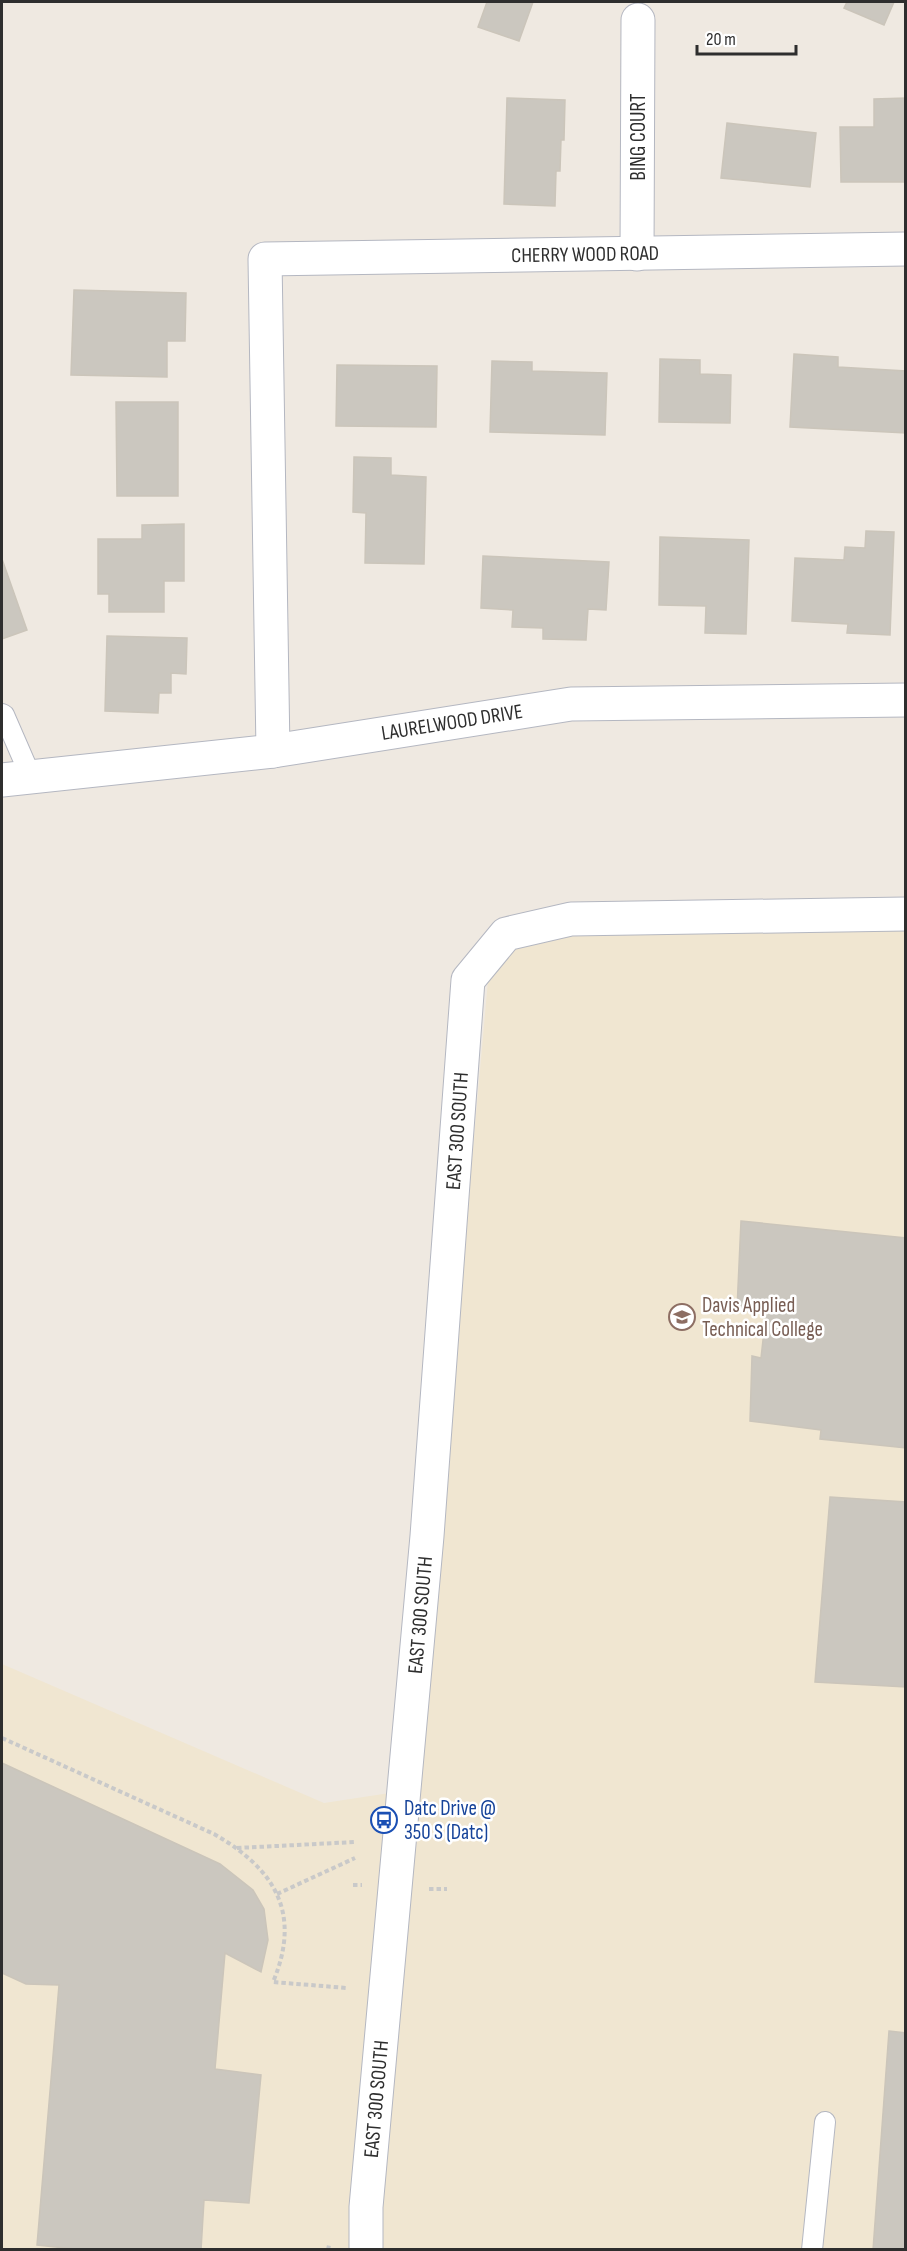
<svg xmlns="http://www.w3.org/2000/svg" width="907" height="2251" viewBox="0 0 907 2251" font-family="'Sofia Sans Condensed',sans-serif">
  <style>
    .education { fill: #f0e6d1 }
    .building { fill: #cbc7bf; stroke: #cbc5ba; stroke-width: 1.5 }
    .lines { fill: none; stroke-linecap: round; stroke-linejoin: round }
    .service-casing { stroke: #b4b7c1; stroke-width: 22 }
    .minor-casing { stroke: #b4b7c1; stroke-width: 35 }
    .path { stroke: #c9c9c9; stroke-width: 4; stroke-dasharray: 4.5 3; stroke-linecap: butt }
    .service { stroke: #fff; stroke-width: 20 }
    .minor { stroke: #fff; stroke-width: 33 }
    .labels { text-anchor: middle; stroke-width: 5; stroke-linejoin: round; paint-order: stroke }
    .street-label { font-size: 21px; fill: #2e2e2e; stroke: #fff }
    .education-label { font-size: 21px; fill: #785e54; stroke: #fff; text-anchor: start }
    .transit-label { font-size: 21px; fill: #164399; stroke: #fff; text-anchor: start }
  </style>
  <rect width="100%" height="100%" fill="#efe9e1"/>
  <!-- education -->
  <polygon class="education" points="905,923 905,2249 2,2249 2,1664 324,1803 416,1789 489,969 521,932"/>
  <!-- building -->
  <g class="building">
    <polygon points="487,2 533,2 519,41 478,27"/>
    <polygon points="847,2 894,2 884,25 844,8"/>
    <polygon points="507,98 565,100 564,140 561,140 560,171 556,171 555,206 504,204"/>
    <polygon points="906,98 906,182 841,182 840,127 874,127 874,99"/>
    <polygon points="727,123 816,133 810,187 721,178"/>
    <polygon points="74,290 186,293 185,341 167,341 167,377 71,375"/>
    <polygon points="794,354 838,357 838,367 906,371 906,433 790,427"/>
    <polygon points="660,359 700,360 700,374 731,375 730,423 659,422"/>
    <polygon points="492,361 532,362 532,371 607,373 605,435 490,432"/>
    <polygon points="337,365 437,366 436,427 336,426"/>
    <polygon points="116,402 178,402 178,496 117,496"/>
    <polygon points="354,457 391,458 391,475 426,477 424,564 365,563 366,513 353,512"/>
    <polygon points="184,524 184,581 164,581 164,612 109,612 109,594 98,594 98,539 142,539 142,525"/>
    <polygon points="866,531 894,532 890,635 847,633 848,624 792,621 795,558 844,560 845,547 865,548"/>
    <polygon points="660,537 749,540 746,634 705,633 706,606 659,605"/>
    <polygon points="483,556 609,562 606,610 588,609 586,640 543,639 543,628 512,627 513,610 481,608"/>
    <polygon points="2,559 27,630 2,639"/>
    <polygon points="107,636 187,638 186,674 171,673 171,693 159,693 158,713 105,711"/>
    <polygon points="741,1221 906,1238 906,1448 820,1439 821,1430 750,1421 752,1356 761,1358 766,1313 737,1309"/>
    <polygon points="830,1497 906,1502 906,1687 815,1682"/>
    <polygon points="2,1763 220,1864 253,1890 264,1909 268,1940 261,1972 225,1953 215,2069 261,2075 249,2203 204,2200 201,2250 84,2250 37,2245 59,1985 26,1984 2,1973"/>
    <polygon points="889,2031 906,2033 906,2250 873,2250"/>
  </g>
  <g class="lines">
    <defs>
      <g id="service">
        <polyline points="2,714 4,715 31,777"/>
        <polyline points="812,2250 825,2122"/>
      </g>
      <g id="minor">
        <polyline points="637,254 638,20"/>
        <polyline points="273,751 265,259 906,249"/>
        <polyline points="2,780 273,751 571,704 906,700"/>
        <polyline points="366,2250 366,2207 427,1536 468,980 506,934 571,919 906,914"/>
      </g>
    </defs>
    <!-- service casing -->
    <use href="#service" class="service-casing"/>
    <!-- minor casing -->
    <use href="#minor" class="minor-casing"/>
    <!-- path -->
    <g class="path">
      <path d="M 2,1738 L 214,1834 C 275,1869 302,1913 273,1982 L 347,1988"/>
      <polyline points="237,1848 356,1842"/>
      <polyline points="353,1885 362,1885"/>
      <polyline points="429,1889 447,1889"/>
      <polyline points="277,1894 355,1858"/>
      <polyline points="328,2250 329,2245"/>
    </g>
    <!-- service -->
    <use href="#service" class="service"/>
    <!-- minor -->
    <use href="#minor" class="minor"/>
  </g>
  <!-- icons -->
  <defs>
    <symbol id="university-ring" viewBox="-11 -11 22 22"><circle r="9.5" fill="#fff" stroke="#8d6e63" stroke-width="1.5"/><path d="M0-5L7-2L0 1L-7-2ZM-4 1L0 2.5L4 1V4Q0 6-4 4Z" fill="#8d6e63"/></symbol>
    <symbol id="bus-ring" viewBox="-11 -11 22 22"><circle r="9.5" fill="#fff" stroke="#1a4fb4" stroke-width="1.5"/><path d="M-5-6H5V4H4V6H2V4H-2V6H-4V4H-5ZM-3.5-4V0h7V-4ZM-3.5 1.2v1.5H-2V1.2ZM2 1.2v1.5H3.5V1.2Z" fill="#1a4fb4"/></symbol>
  </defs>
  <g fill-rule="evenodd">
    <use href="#university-ring" x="667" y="1302" width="30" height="30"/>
    <use href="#bus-ring" x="369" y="1805" width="30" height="30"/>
  </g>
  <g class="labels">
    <!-- street labels -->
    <g class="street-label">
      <text transform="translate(638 137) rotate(-90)" y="7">BING COURT</text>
      <text transform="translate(585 254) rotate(-1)" y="7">CHERRY WOOD ROAD</text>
      <text transform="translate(452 722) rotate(-9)" y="7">LAURELWOOD DRIVE</text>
      <text transform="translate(457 1131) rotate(-86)" y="7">EAST 300 SOUTH</text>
      <text transform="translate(420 1615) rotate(-85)" y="7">EAST 300 SOUTH</text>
      <text transform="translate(376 2099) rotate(-85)" y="7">EAST 300 SOUTH</text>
    </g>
    <!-- education labels -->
    <g class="education-label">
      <text x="702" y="1312">Davis Applied<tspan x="702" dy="24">Technical College</tspan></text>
    </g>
    <!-- transit labels -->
    <g class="transit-label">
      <text x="404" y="1815">Datc Drive @<tspan x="404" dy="24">350 S (Datc)</tspan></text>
    </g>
  </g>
  <!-- border -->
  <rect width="907" height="2251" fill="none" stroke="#2e2e2e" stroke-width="6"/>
  <!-- scale -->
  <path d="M697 45v9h99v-9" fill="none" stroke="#2e2e2e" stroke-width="3"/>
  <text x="706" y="45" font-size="18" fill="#2e2e2e" stroke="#ffffff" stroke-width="4.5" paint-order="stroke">20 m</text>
</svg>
